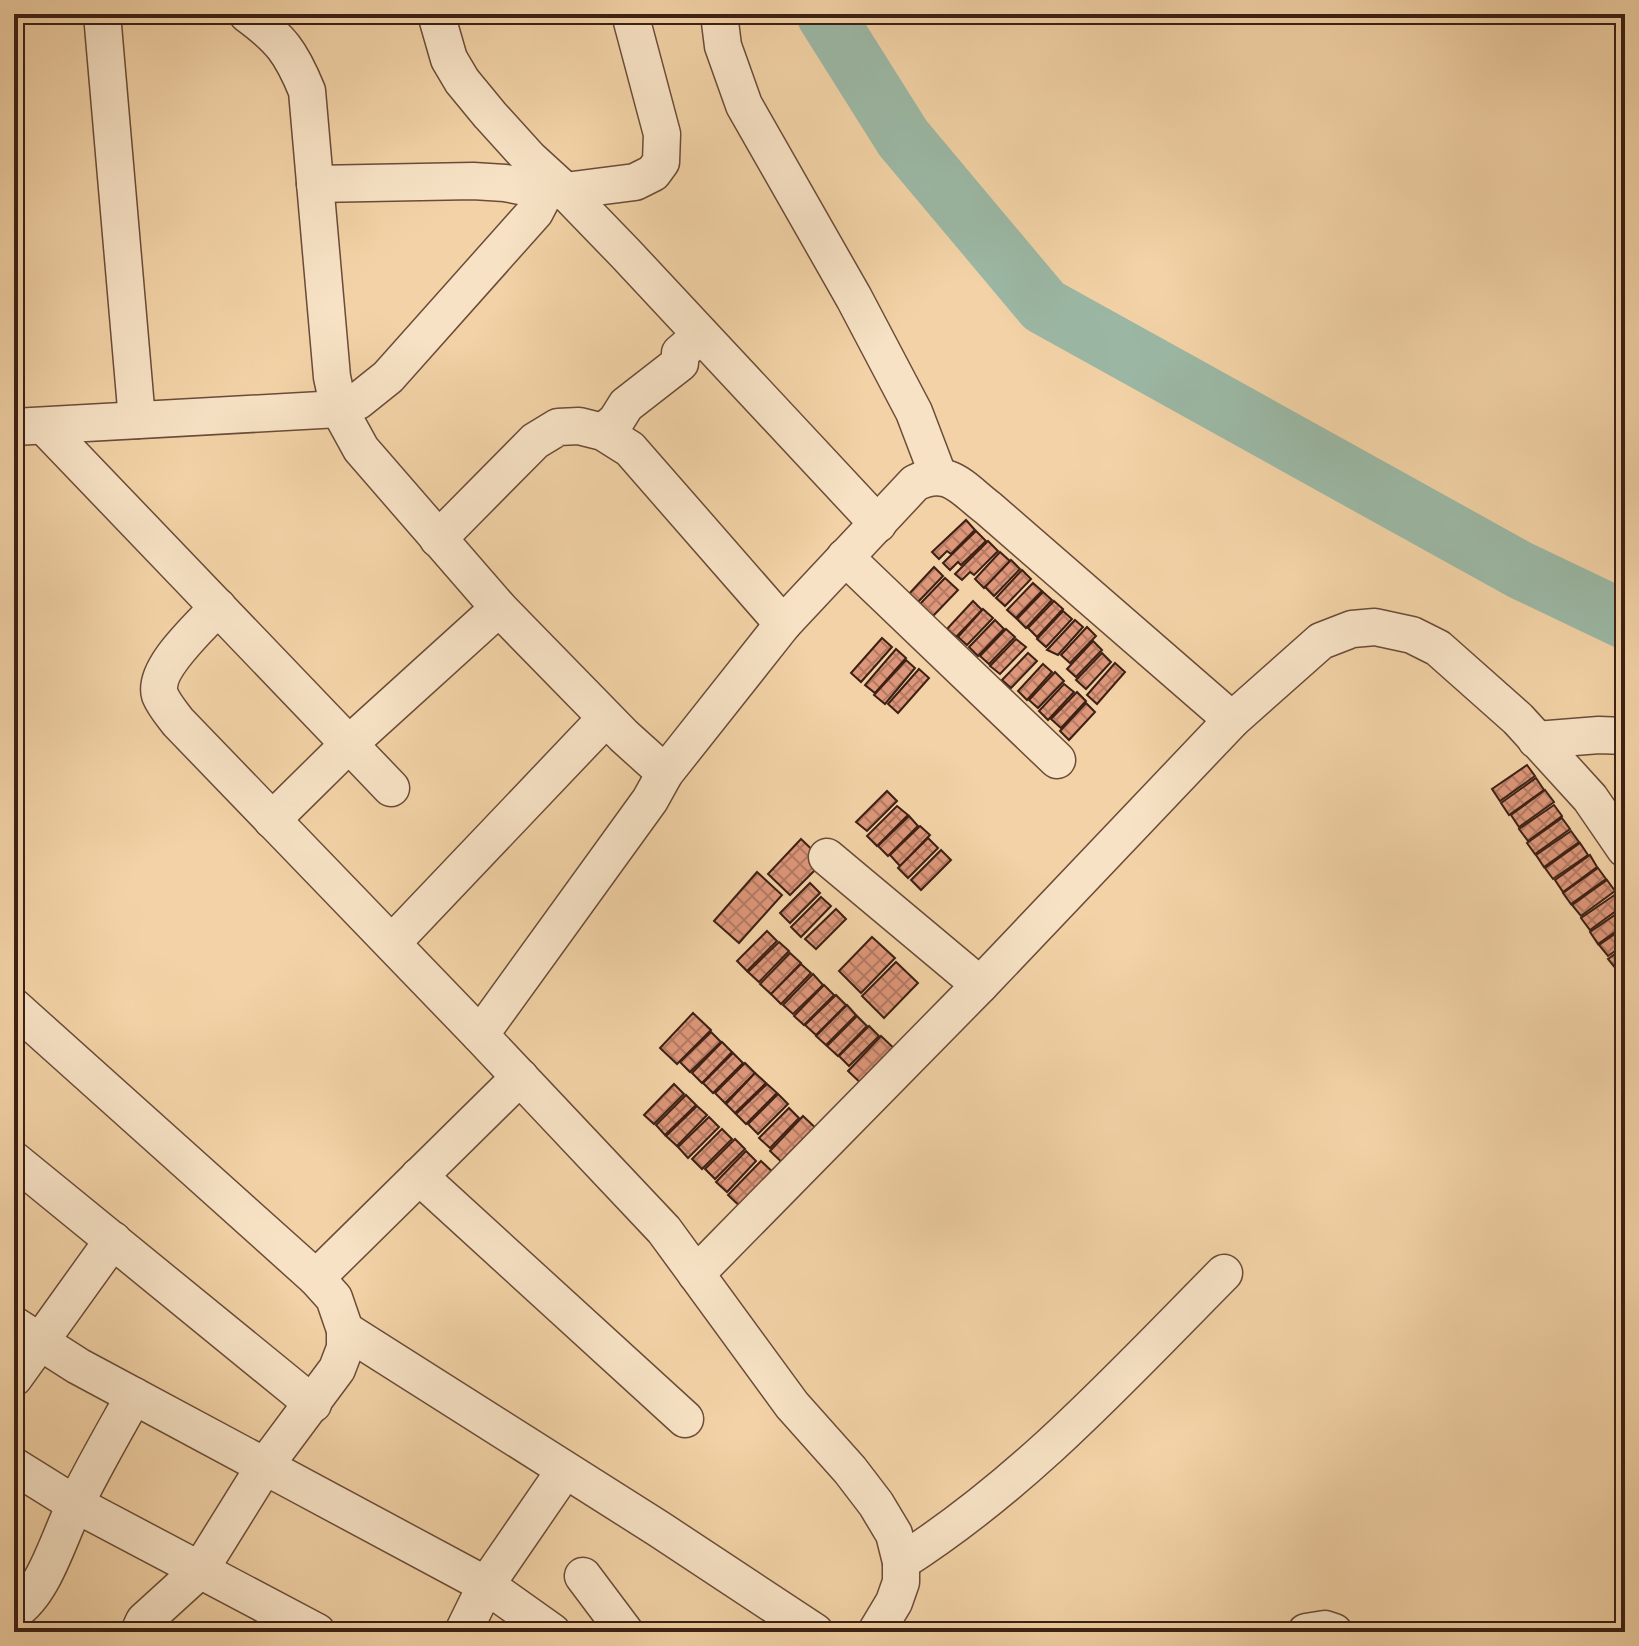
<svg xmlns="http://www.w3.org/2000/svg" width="1639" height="1646" viewBox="0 0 1639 1646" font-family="'IM FELL Great Primer',serif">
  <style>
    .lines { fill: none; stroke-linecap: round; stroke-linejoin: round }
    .river { stroke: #9bb8a5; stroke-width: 58 }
    .building { fill: url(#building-cross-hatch); stroke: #3c2014; stroke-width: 2 }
    .minor-casing { stroke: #6a4c38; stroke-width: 39 }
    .minor { stroke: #f7e2c5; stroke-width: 36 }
  </style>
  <defs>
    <pattern id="building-cross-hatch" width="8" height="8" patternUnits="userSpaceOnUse" patternTransform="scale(2)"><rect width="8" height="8" fill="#dd9679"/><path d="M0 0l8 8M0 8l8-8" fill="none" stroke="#b47a62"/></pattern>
  </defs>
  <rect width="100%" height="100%" fill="#f2d2a6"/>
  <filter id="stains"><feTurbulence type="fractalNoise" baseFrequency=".0025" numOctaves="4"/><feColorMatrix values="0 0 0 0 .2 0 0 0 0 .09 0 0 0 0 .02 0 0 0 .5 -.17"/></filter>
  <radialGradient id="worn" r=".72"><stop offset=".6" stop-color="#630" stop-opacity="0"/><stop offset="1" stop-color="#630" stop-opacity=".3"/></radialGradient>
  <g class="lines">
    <!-- river -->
    <polyline class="river" points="825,14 903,138 1044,306 1520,570 1625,620"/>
  </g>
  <!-- building -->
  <g class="building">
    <polygon points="966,520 975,530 951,554 947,551 939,559 932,552"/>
    <polygon points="976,531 986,541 961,565 958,562 950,570 943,563"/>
    <polygon points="988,541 998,551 974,575 970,572 962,580 955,574"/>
    <polygon points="1000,552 1010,561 984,588 975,579"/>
    <polygon points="1011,560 1020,569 994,596 985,587"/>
    <polygon points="934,567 943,576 917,603 908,595"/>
    <polygon points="1022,570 1031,579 1005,606 996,598"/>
    <polygon points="945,578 958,590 932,617 919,605"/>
    <polygon points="1033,583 1042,591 1016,618 1007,610"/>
    <polygon points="1043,592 1052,600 1026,628 1017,619"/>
    <polygon points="973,601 982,610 956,637 947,629"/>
    <polygon points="1054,601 1063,609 1037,637 1028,628"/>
    <polygon points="983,609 993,618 967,645 958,637"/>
    <polygon points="1063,611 1072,619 1046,647 1037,639"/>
    <polygon points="995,620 1004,629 978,656 969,647"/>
    <polygon points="1075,620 1083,627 1058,655 1047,650"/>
    <polygon points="1087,627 1096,636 1070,663 1061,655"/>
    <polygon points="1006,629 1015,637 989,664 980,656"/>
    <polygon points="882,638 892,647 861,682 851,673"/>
    <polygon points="1016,639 1026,647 1000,674 990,666"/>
    <polygon points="1093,641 1102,650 1076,677 1067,669"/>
    <polygon points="896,649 906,658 875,693 865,685"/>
    <polygon points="1028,653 1037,661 1011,688 1002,680"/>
    <polygon points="1102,653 1111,662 1086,689 1076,680"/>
    <polygon points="906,660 915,668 885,704 874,695"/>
    <polygon points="1115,663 1125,672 1097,704 1087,695"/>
    <polygon points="1043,664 1052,672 1027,700 1018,691"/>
    <polygon points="919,669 929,678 898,713 888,704"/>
    <polygon points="1055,672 1064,681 1038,708 1029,700"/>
    <polygon points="1064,684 1074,692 1048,720 1039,711"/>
    <polygon points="1077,692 1086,701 1061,728 1051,719"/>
    <polygon points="1086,703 1095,712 1069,740 1060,731"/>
    <polygon points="1527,765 1535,776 1500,801 1492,789"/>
    <polygon points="1536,778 1544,790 1509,815 1501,803"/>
    <polygon points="1625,781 1625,797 1617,787"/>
    <polygon points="1545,790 1554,802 1519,827 1511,815"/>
    <polygon points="887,791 897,801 867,831 856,822"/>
    <polygon points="1554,805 1562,816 1528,841 1519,829"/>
    <polygon points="897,806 908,815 877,846 867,836"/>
    <polygon points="909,816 918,826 888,856 878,846"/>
    <polygon points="1562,818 1570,829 1535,854 1527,843"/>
    <polygon points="920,826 930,835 900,866 890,855"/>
    <polygon points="1571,831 1579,842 1544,867 1536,855"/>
    <polygon points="928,838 938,848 908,878 898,868"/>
    <polygon points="801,839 824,861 790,895 768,874"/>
    <polygon points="1580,843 1588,855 1553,879 1545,868"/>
    <polygon points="941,850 951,860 921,890 911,880"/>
    <polygon points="1590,855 1597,867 1563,892 1555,880"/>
    <polygon points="1598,868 1606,879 1571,904 1563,893"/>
    <polygon points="757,872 782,895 739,943 714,921"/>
    <polygon points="1607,880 1615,891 1581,916 1572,905"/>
    <polygon points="810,883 820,893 790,923 780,913"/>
    <polygon points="1616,894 1624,905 1590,930 1581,918"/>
    <polygon points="821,897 831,906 801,937 791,927"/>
    <polygon points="1625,908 1625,925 1598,944 1590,932"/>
    <polygon points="836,909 846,919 816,949 805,939"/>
    <polygon points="1625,927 1625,944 1608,956 1599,945"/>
    <polygon points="767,931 777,941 747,971 737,961"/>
    <polygon points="872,937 895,958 861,993 839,971"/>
    <polygon points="779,942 789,951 759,982 748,972"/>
    <polygon points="1625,947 1625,964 1617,970 1608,959"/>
    <polygon points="790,953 801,963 771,994 760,984"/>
    <polygon points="896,962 918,983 884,1018 862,996"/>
    <polygon points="801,964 811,973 781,1004 771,994"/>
    <polygon points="1625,965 1625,982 1624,983 1616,972"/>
    <polygon points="813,974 823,985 793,1014 783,1005"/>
    <polygon points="824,985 834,995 804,1025 794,1016"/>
    <polygon points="836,995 846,1005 816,1035 805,1025"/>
    <polygon points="847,1005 856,1015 826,1045 816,1036"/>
    <polygon points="693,1013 711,1030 677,1064 660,1048"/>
    <polygon points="857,1016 867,1026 838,1056 827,1046"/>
    <polygon points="869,1026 879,1036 849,1066 839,1056"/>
    <polygon points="711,1032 721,1042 690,1072 680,1062"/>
    <polygon points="881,1036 899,1053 866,1088 848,1071"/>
    <polygon points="722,1042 732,1052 702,1083 692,1073"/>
    <polygon points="733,1053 743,1063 713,1093 703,1083"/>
    <polygon points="745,1063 755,1073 725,1103 715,1093"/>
    <polygon points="755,1073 766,1083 735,1113 726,1104"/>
    <polygon points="674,1084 684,1094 654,1124 644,1115"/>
    <polygon points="767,1084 777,1093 746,1124 736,1114"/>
    <polygon points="778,1094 788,1104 758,1134 748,1124"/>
    <polygon points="686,1095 696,1105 665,1135 656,1125"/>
    <polygon points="697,1106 707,1115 677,1146 666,1136"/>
    <polygon points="789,1108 799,1118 770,1148 759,1138"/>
    <polygon points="803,1116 821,1133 788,1168 770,1151"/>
    <polygon points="709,1117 719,1127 688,1158 678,1147"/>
    <polygon points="722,1129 732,1139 702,1169 692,1159"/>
    <polygon points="735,1139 745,1149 715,1179 705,1169"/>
    <polygon points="746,1151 756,1161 727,1192 716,1182"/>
    <polygon points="761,1161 779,1178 746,1212 728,1195"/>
  </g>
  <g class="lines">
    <defs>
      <g id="minor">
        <polyline points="102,14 137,420"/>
        <path d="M 247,14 C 281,39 291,52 307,91 L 332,377 L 339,409 L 361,449 L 499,608 L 624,736 L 665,773"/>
        <polyline points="436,14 449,59 462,81 490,115 530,159 565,191 625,253 878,524"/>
        <polyline points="719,14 723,46 744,105 854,298 914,412 938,475"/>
        <polyline points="315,184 473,181 505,183 546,191 565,191 635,182 653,173 661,162 662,134 630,14"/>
        <polyline points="44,426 391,788"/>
        <polyline points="14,427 339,409 358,401 388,377 535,212 546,191"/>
        <polyline points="603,432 616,421 626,405 680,363 680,353 701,335"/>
        <polyline points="438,539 535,441 558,427 579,426 603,432 630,449 783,624"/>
        <polyline points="845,557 1057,760"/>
        <path d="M 218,607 C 201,626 152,669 160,695 C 164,705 172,714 178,722 L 480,1035 L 664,1230 L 792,1405 L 850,1470 L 876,1504 L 894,1534 L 901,1562 L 901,1582 L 894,1602 L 876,1632"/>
        <polyline points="1536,740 1599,735 1625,736"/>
        <polyline points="272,820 349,744 499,608"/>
        <polyline points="827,857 980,985"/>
        <polyline points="392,943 606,718"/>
        <polyline points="14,1007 316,1278 334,1298 345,1330 345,1348 337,1369 264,1467 200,1570 144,1621 139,1632"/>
        <path d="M 480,1035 L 650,800 L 665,773 L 783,624 L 915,483 C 948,466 963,489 988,508 L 1232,720"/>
        <polyline points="14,1160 313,1404"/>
        <polyline points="419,1176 685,1419"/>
        <polyline points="696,1274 980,985 1232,720 1321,641 1352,629 1375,627 1412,635 1438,648 1518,719 1590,798 1625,849"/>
        <polyline points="316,1278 520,1077"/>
        <polyline points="14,1325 78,1366 486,1585 552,1632"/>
        <polyline points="345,1330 659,1529 815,1632"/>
        <polyline points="14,1378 113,1240"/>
        <polyline points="14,1466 75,1504 317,1632"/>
        <path d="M 901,1562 C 1025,1483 1121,1377 1224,1273"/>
        <polyline points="583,1576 625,1632"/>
        <path d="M 14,1612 C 44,1593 59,1537 75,1505 C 93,1468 114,1432 134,1396"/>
        <polyline points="463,1632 486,1585 565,1470"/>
        <polyline points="1306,1632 1325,1629 1334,1632"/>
      </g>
    </defs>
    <!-- minor casing -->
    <use href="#minor" class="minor-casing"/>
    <!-- minor -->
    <use href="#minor" class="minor"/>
  </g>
  <!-- margin -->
  <rect width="1639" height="1646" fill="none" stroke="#f2d2a6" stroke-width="48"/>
  <rect x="16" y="16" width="1607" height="1614" fill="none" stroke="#3c2014" stroke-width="4"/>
  <rect x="24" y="24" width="1591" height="1598" fill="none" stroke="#3c2014" stroke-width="2"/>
  <rect width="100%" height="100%" filter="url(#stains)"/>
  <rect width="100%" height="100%" fill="url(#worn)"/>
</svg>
